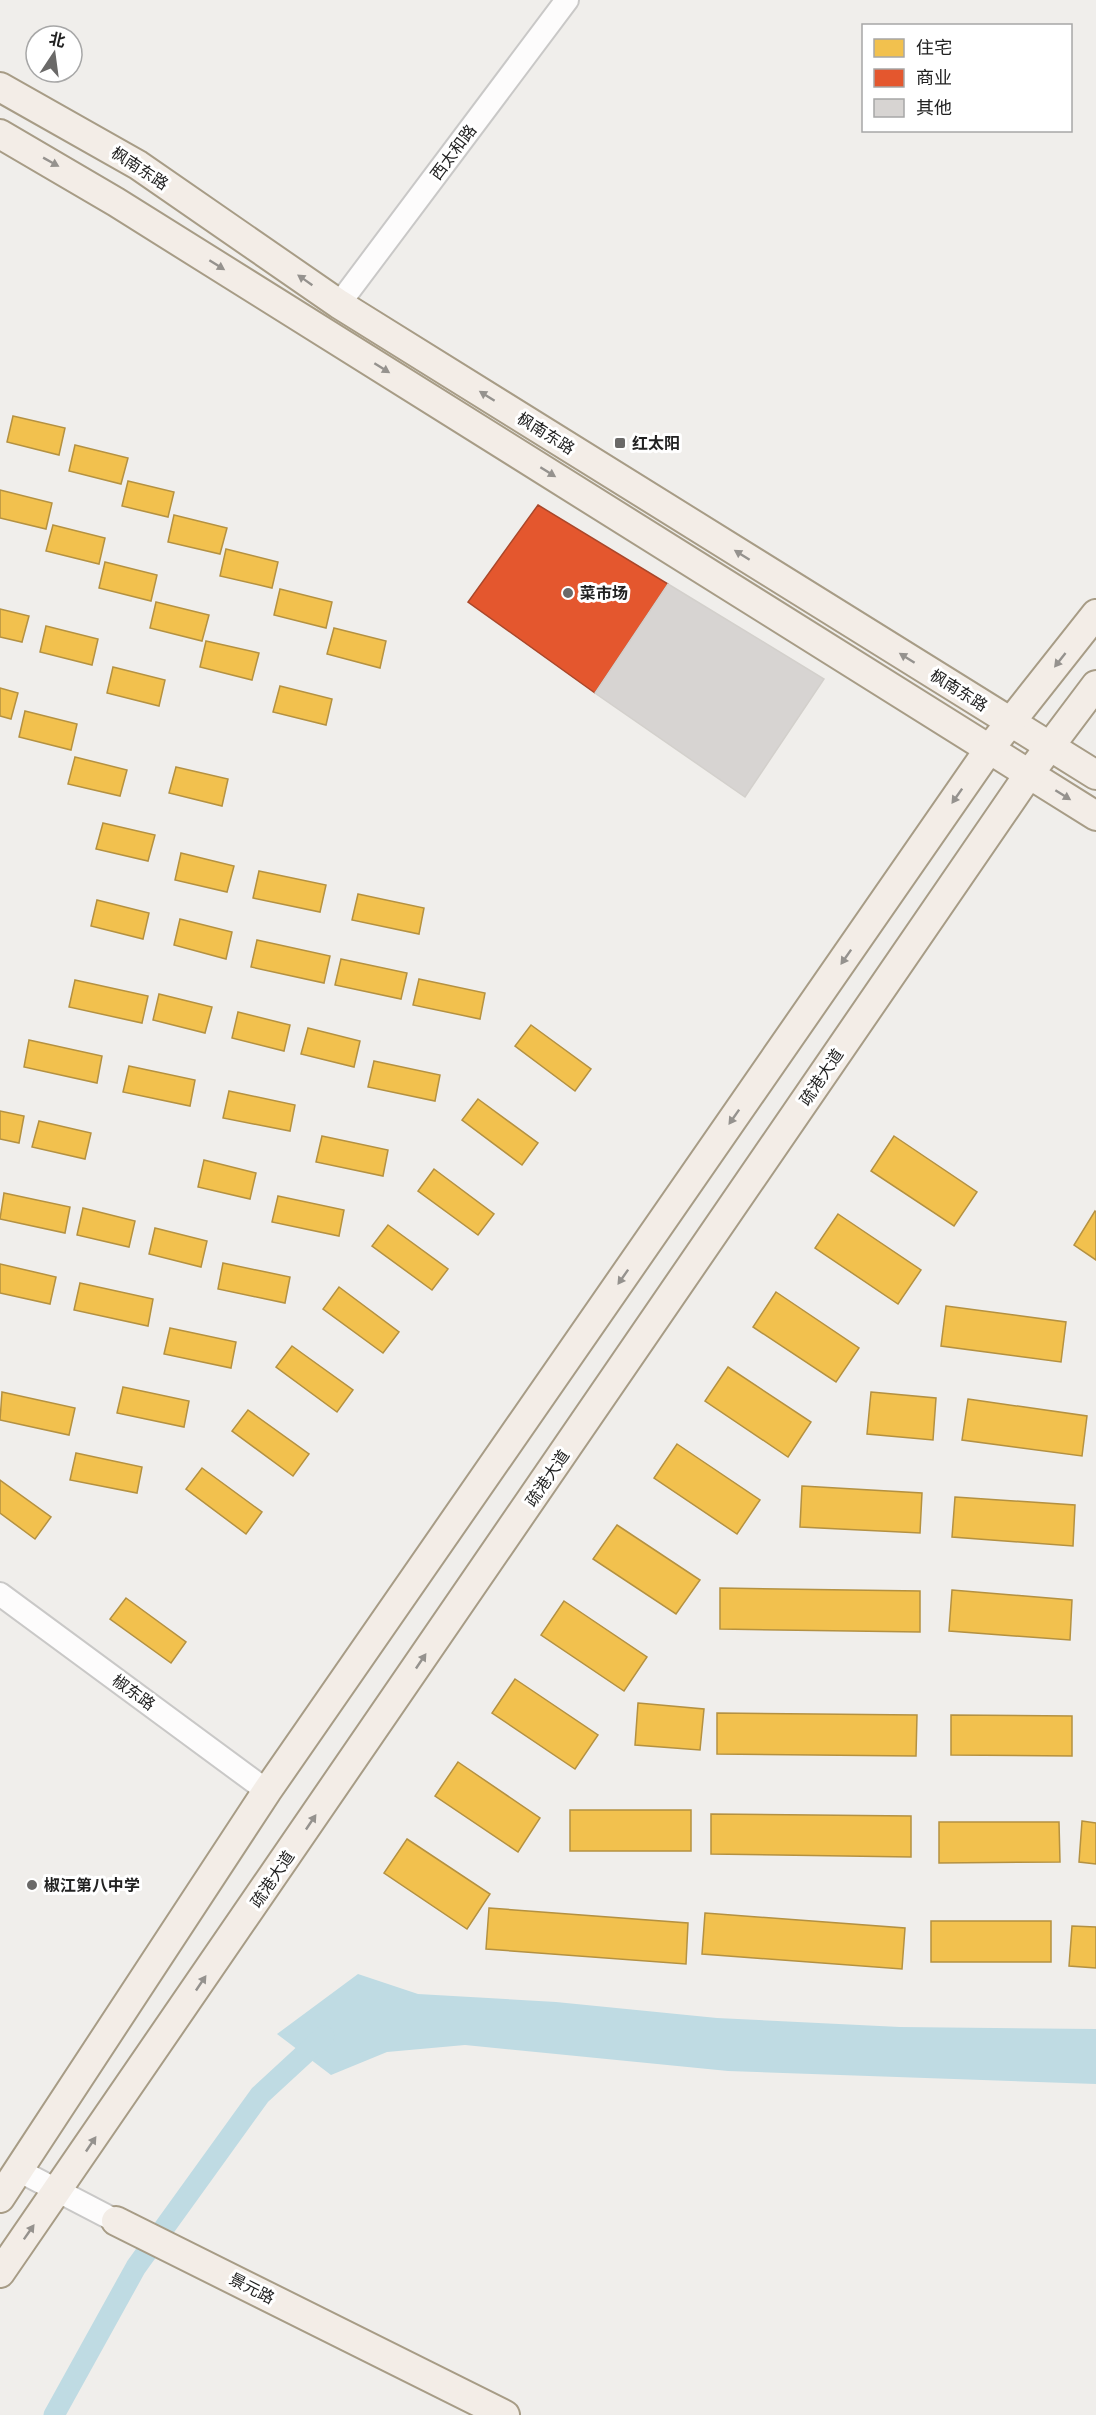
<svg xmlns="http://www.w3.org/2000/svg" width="1096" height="2415" viewBox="0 0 1096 2415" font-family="Inter,'Noto Sans SC',sans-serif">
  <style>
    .water { fill: #bfdbe3 }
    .homes { fill: #f2c14e; stroke: #b49141; stroke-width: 1.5 }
    .shops { fill: #e4572e; stroke: #aa472a; stroke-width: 1.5 }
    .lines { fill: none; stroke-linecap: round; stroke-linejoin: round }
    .canal { stroke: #bfdbe3; stroke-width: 21 }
    .building { fill: #d7d4d2; stroke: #d3d0cc; stroke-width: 1.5 }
    .minor-casing { stroke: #c9c8c7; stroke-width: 26 }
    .major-casing { stroke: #a79c86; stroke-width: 32 }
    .minor { stroke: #fdfcfc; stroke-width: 22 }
    .major { stroke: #f3ede7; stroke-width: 28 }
    .oneway { fill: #95928e }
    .poi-dot { fill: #6a6968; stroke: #fff; stroke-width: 2 }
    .labels { text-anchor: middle; stroke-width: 6; stroke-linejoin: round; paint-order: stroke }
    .street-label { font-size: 16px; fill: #222; stroke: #fff }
    .poi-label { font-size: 16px; font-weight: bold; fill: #222; stroke: #fff; text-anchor: start }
  </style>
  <rect width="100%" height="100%" fill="#f0eeeb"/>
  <!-- water -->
  <polygon class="water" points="358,1974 418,1994 556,2002 717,2018 900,2027 1096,2029 1096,2084 728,2071 465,2045 387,2052 331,2075 277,2034"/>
  <!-- homes -->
  <g class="homes">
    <polygon points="13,416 65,428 59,455 7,442"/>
    <polygon points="75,445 128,458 121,484 69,471"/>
    <polygon points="128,481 174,492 168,517 122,506"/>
    <polygon points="0,490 52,503 46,529 0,518"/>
    <polygon points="174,515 227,528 220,554 168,542"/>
    <polygon points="53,525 105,538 99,564 46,551"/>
    <polygon points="226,549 278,562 272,588 220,576"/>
    <polygon points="105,562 157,575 151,601 99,588"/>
    <polygon points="280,589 332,602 326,628 274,615"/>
    <polygon points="156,602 209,615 202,641 150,628"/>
    <polygon points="0,609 29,616 22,642 0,637"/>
    <polygon points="46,626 98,639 92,665 40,652"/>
    <polygon points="334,628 386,641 380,668 327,654"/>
    <polygon points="206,641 259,653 252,680 200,667"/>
    <polygon points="113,667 165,680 159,706 107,693"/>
    <polygon points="280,686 332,699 326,725 273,712"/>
    <polygon points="0,688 18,693 11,719 0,716"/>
    <polygon points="25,711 77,724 71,750 19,737"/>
    <polygon points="75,757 127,770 120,796 68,784"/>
    <polygon points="176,767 228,779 222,806 169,793"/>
    <polygon points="103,823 155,835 148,861 96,849"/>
    <polygon points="181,853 234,866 227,892 175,880"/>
    <polygon points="259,871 326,885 320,912 253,898"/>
    <polygon points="358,894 424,908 419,934 352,920"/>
    <polygon points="97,900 149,913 143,939 91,926"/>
    <polygon points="180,919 232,932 226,959 174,945"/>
    <polygon points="257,940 330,956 324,983 251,967"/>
    <polygon points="341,959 407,973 401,999 335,985"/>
    <polygon points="419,979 485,993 480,1019 413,1005"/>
    <polygon points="75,980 148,996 142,1023 69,1007"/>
    <polygon points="159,994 212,1007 205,1033 153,1020"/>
    <polygon points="238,1012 290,1025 284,1051 232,1038"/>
    <polygon points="531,1025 591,1069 575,1091 515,1046"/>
    <polygon points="308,1028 360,1041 354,1067 301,1054"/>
    <polygon points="29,1040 102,1056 97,1083 24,1067"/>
    <polygon points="374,1061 440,1075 435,1101 368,1087"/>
    <polygon points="129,1066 195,1080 190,1106 123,1092"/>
    <polygon points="229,1091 295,1105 290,1131 223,1118"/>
    <polygon points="478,1099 538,1143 522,1165 462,1120"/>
    <polygon points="0,1111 24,1116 19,1143 0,1139"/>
    <polygon points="39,1121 91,1133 85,1159 32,1147"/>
    <polygon points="322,1136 388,1150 383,1176 316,1162"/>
    <polygon points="894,1136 977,1192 954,1226 871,1171"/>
    <polygon points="204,1160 256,1173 250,1199 198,1187"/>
    <polygon points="434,1169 494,1214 478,1235 418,1191"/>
    <polygon points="4,1193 70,1207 65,1233 0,1219"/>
    <polygon points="278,1196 344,1210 339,1236 272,1222"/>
    <polygon points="83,1208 135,1221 129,1247 77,1235"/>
    <polygon points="1095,1211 1096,1212 1096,1260 1074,1245"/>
    <polygon points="838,1214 921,1270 898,1304 815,1248"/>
    <polygon points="388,1225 448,1269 432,1290 372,1246"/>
    <polygon points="155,1228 207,1241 201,1267 149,1254"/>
    <polygon points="223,1263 290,1277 285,1303 218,1289"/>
    <polygon points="0,1264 56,1277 50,1304 0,1293"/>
    <polygon points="80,1283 153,1299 148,1326 74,1310"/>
    <polygon points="339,1287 399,1332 383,1353 323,1309"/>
    <polygon points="776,1292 859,1348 836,1382 753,1327"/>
    <polygon points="946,1306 1066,1322 1061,1362 941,1346"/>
    <polygon points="170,1328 236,1342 231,1368 164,1354"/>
    <polygon points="292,1346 353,1390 337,1412 276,1367"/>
    <polygon points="728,1367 811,1422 788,1457 705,1401"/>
    <polygon points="123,1387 189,1401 184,1427 117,1413"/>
    <polygon points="2,1392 75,1408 69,1435 0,1420"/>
    <polygon points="871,1392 936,1398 933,1440 867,1434"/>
    <polygon points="968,1399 1087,1416 1082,1456 962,1440"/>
    <polygon points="248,1410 309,1454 293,1476 232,1431"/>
    <polygon points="677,1444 760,1500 737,1534 654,1478"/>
    <polygon points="76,1453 142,1467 137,1493 70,1480"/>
    <polygon points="202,1468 262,1512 246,1534 186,1489"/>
    <polygon points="0,1480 51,1517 35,1539 0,1513"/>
    <polygon points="802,1486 922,1493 920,1533 800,1527"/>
    <polygon points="955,1497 1075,1505 1073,1546 952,1537"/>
    <polygon points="617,1525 700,1580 676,1614 593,1559"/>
    <polygon points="720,1588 920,1591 920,1632 720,1629"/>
    <polygon points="952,1590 1072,1600 1070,1640 949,1631"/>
    <polygon points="126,1598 186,1642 171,1663 110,1619"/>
    <polygon points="564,1601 647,1657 624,1691 541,1635"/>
    <polygon points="515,1679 598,1735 575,1769 492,1713"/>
    <polygon points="638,1703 704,1709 700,1750 635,1745"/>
    <polygon points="717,1713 917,1715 916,1756 717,1754"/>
    <polygon points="951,1715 1072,1716 1072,1756 951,1755"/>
    <polygon points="458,1762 540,1818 518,1852 435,1796"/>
    <rect x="570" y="1810" width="121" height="41"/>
    <polygon points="711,1814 911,1816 911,1857 711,1854"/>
    <polygon points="1082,1821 1096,1823 1096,1864 1079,1862"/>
    <polygon points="939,1822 1059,1822 1060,1862 939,1863"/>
    <polygon points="407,1839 490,1894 467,1929 384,1873"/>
    <polygon points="489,1908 688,1923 686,1964 486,1949"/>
    <polygon points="705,1913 905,1928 902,1969 702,1954"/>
    <rect x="931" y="1921" width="120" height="41"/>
    <polygon points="1072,1926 1096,1927 1096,1968 1069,1966"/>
  </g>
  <!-- shops -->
  <polygon class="shops" points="538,505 668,584 595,693 468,602"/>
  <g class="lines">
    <!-- canal -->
    <polyline class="canal" points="54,2415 136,2267 260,2095 324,2036"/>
  </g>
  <!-- building -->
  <polygon class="building" points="668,584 824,679 745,797 595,693"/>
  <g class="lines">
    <defs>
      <g id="minor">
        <polyline points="339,304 567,0"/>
        <polyline points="0,1594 267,1791"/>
        <polyline points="18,2170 116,2221"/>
      </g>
      <g id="major">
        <polyline points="0,87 138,165 339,304 1096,775"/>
        <polyline points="0,134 116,202 1096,816"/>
        <polyline points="0,2198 267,1791 990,748 1096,614"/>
        <polyline points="116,2221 505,2415"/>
        <polyline points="0,2273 1029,774 1096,685"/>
      </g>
    </defs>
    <!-- minor casing -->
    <use href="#minor" class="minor-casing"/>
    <!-- major casing -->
    <use href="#major" class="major-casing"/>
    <!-- minor -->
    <use href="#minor" class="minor"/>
    <!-- major -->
    <use href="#major" class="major"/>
  </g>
  <!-- one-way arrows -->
  <defs><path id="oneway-solid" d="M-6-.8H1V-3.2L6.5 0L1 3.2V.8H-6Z" transform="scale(1.5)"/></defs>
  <g class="oneway">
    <use href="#oneway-solid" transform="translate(51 162) rotate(29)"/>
    <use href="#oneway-solid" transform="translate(217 265) rotate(32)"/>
    <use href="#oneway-solid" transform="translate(305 280) rotate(-145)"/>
    <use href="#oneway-solid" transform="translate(382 368) rotate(32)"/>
    <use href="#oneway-solid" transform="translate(487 396) rotate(-148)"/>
    <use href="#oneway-solid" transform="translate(548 472) rotate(32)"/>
    <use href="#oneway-solid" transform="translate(742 555) rotate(-148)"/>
    <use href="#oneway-solid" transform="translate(907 658) rotate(-148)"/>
    <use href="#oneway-solid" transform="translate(1060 660) rotate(128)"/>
    <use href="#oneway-solid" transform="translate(1063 795) rotate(32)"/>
    <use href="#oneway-solid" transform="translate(957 796) rotate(125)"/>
    <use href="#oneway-solid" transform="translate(846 957) rotate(125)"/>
    <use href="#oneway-solid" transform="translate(734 1117) rotate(125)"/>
    <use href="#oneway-solid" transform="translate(623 1277) rotate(125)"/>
    <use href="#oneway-solid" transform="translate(421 1661) rotate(-56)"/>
    <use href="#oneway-solid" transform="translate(311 1822) rotate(-56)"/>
    <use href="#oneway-solid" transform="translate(201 1983) rotate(-56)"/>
    <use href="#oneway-solid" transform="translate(91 2144) rotate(-56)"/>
    <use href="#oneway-solid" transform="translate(29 2232) rotate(-55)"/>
  </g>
  <!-- markers -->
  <g class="poi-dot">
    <rect x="614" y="437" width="12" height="12" rx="3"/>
    <circle cx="568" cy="593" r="6"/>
    <circle cx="32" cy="1885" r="6"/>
  </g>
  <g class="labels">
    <!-- street labels -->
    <g class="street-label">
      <text transform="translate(453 152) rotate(-53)" y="6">西太和路</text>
      <text transform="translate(140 168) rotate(33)" y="6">枫南东路</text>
      <text transform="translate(546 433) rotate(32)" y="6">枫南东路</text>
      <text transform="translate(959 690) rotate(32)" y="6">枫南东路</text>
      <text transform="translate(821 1077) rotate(-56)" y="6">疏港大道</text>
      <text transform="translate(547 1478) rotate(-56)" y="6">疏港大道</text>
      <text transform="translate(134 1692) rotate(36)" y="6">椒东路</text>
      <text transform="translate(272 1879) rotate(-56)" y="6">疏港大道</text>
      <text transform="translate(252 2288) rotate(27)" y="6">景元路</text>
    </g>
    <!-- poi labels -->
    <g class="poi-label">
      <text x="632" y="449">红太阳</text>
      <text x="580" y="599">菜市场</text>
      <text x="44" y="1891">椒江第八中学</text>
    </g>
  </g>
  <!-- legend -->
  <rect x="862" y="24" width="210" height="108" fill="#ffffff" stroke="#a7a7a7" stroke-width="1.5"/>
  <rect x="874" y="39" width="30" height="18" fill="#f2c14e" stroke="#a7a7a7" stroke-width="1.5"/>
  <text x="916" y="54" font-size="18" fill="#222222">住宅</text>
  <rect x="874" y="69" width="30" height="18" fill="#e4572e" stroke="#a7a7a7" stroke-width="1.5"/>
  <text x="916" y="84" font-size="18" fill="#222222">商业</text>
  <rect x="874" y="99" width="30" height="18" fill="#d7d4d2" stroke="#a7a7a7" stroke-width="1.5"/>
  <text x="916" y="114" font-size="18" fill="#222222">其他</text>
  <!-- north arrow -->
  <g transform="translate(54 54) rotate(13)"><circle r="28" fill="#ffffff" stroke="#a7a7a7" stroke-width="1.5"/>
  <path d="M0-4.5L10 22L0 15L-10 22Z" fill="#6a6968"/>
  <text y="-9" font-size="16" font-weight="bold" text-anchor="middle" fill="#222222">北</text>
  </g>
</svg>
